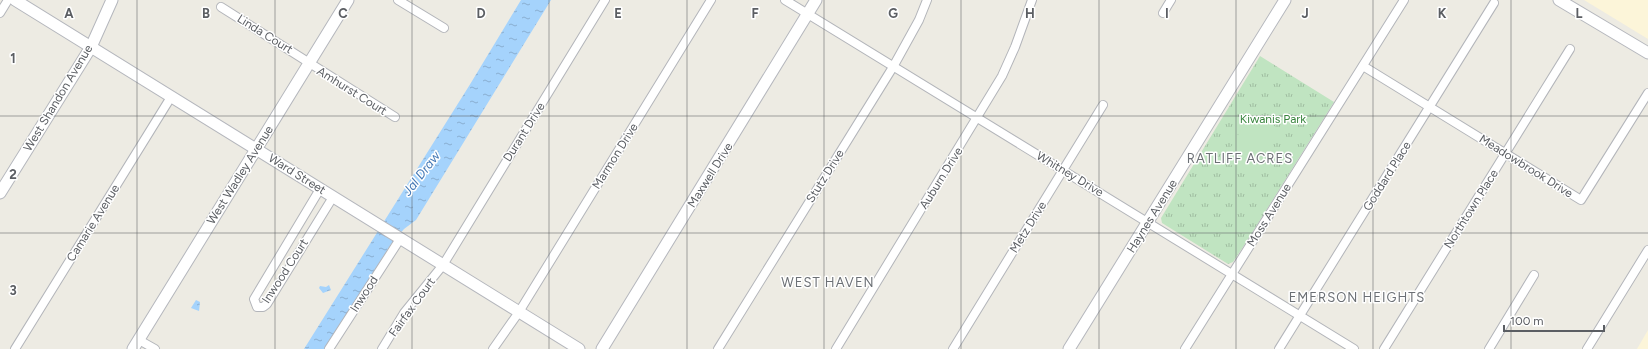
<svg xmlns="http://www.w3.org/2000/svg" width="1648" height="349" viewBox="0 0 1648 349" font-family="Figtree,sans-serif">
  <style>
    .commercial { fill: #fcf5d9 }
    .grass { fill: url(#grass-tufts) }
    .garden { fill: #c0e4c1 }
    .water { fill: url(#water-ripples) }
    .lines { fill: none; stroke-linecap: round; stroke-linejoin: round }
    .street-casing { stroke: #b3b5ba; stroke-width: 10 }
    .secondary-casing { stroke: #b5b7bd; stroke-width: 13 }
    .street { stroke: #fff; stroke-width: 8 }
    .secondary { stroke: #fff; stroke-width: 11 }
    .grid { fill: none; stroke: #5b5e63; stroke-width: 1; stroke-opacity: 0.55 }
    .labels { text-anchor: middle; stroke-width: 3; stroke-linejoin: round; paint-order: stroke }
    .street-label { font-size: 12px; fill: #5b5e63; stroke: #fff }
    .park-label { font-size: 12px; fill: #39853e; stroke: #fff }
    .neighbourhood-label { font-size: 13px; letter-spacing: 1px; fill: #6c7075; stroke: #fff }
    .water-label { font-size: 13px; font-style: italic; fill: #4579b5; stroke: #fff }
    .grid-label { font-size: 13px; text-anchor: middle; font-weight: bold; fill: #5b5e63; stroke: #fff; stroke-width: 3; stroke-linejoin: round; paint-order: stroke }
  </style>
  <defs>
    <pattern id="grass-tufts" width="24" height="20" patternUnits="userSpaceOnUse"><rect width="24" height="20" fill="#c0e4c1"/><path d="M3 7l-1-3M5 7V3M7 7l1-3M15 17l-1-3M17 17v-4M19 17l1-3" fill="none" stroke="#9fbca0"/></pattern>
    <pattern id="water-ripples" width="26" height="14" patternUnits="userSpaceOnUse"><rect width="26" height="14" fill="#a5d3fc"/><path d="M2 4q2-2 4 0t4 0M15 11q2-2 4 0t4 0" fill="none" stroke="#89aed0"/></pattern>
  </defs>
  <rect width="100%" height="100%" fill="#edebe3"/>
  <!-- commercial -->
  <g class="commercial">
    <polygon points="1584,0 1648,0 1648,39"/>
    <polygon points="1648,330 1648,349 1637,349"/>
  </g>
  <!-- grass -->
  <polygon class="grass" points="1260,56 1334,102 1247,241 1233,262 1228,264 1162,223 1161,218"/>
  <!-- garden -->
  <polygon class="garden" points="1252,112 1279,129 1250,177 1223,160"/>
  <!-- water -->
  <g class="water">
    <polygon points="521,0 551,0 416,220 404,229 391,244 326,349 304,349 469,86"/>
    <polygon points="329,285 331,290 323,293 319,288 320,286 326,287"/>
    <polygon points="196,300 200,302 199,311 191,308"/>
  </g>
  <g class="lines">
    <defs>
      <g id="street">
        <polyline points="398,0 444,28"/>
        <polyline points="785,0 1354,349"/>
        <polyline points="221,7 395,117"/>
        <polyline points="0,13 8,0"/>
        <polyline points="1163,13 1171,0"/>
        <polyline points="1363,66 1581,200 1648,93"/>
        <polyline points="320,189 254,299 257,307 263,307 267,304 333,197"/>
        <polyline points="139,340 155,349"/>
        <polyline points="15,349 171,97"/>
        <polyline points="329,349 400,239"/>
        <polyline points="382,349 404,313 443,265 605,0"/>
        <polyline points="493,349 519,312 711,0"/>
        <polyline points="718,349 893,67 919,20 927,0"/>
        <polyline points="836,349 1002,76 1015,47 1032,0"/>
        <polyline points="953,349 1103,105"/>
        <polyline points="1185,349 1404,0"/>
        <polyline points="1279,349 1494,3"/>
        <polyline points="1384,349 1570,49"/>
        <polyline points="1489,349 1534,275"/>
        <polyline points="1587,349 1648,250"/>
      </g>
      <g id="secondary">
        <polyline points="15,0 579,349"/>
        <polyline points="1559,0 1648,53"/>
        <polyline points="0,193 91,47 112,0"/>
        <polyline points="133,349 348,0"/>
        <polyline points="602,349 816,0"/>
        <polyline points="1069,349 1285,0"/>
      </g>
    </defs>
    <!-- street casing -->
    <use href="#street" class="street-casing"/>
    <!-- secondary casing -->
    <use href="#secondary" class="secondary-casing"/>
    <!-- street -->
    <use href="#street" class="street"/>
    <!-- secondary -->
    <use href="#secondary" class="secondary"/>
  </g>
  <!-- grid -->
  <path class="grid" d="M 137,0 L 137,349M 275,0 L 275,349M 412,0 L 412,349M 549,0 L 549,349M 687,0 L 687,349M 824,0 L 824,349M 961,0 L 961,349M 1099,0 L 1099,349M 1236,0 L 1236,349M 1373,0 L 1373,349M 1511,0 L 1511,349M 0,116 L 1648,116M 0,233 L 1648,233"/>
  <g class="labels">
    <!-- street labels -->
    <g class="street-label">
      <text transform="translate(265 34) rotate(32)" y="4">Linda Court</text>
      <text transform="translate(352 91) rotate(32)" y="4">Amhurst Court</text>
      <text transform="translate(58 98) rotate(-59)" y="4">West Shandon Avenue</text>
      <text transform="translate(524 132) rotate(-58)" y="4">Durant Drive</text>
      <text transform="translate(615 156) rotate(-58)" y="4">Marmon Drive</text>
      <text transform="translate(1526 166) rotate(32)" y="4">Meadowbrook Drive</text>
      <text transform="translate(297 174) rotate(32)" y="4">Ward Street</text>
      <text transform="translate(1070 174) rotate(31)" y="4">Whitney Drive</text>
      <text transform="translate(240 175) rotate(-58)" y="4">West Wadley Avenue</text>
      <text transform="translate(710 175) rotate(-58)" y="4">Maxwell Drive</text>
      <text transform="translate(825 176) rotate(-58)" y="4">Stutz Drive</text>
      <text transform="translate(1387 176) rotate(-58)" y="4">Goddard Place</text>
      <text transform="translate(941 178) rotate(-58)" y="4">Auburn Drive</text>
      <text transform="translate(1471 209) rotate(-58)" y="4">Northtown Place</text>
      <text transform="translate(1269 215) rotate(-58)" y="4">Moss Avenue</text>
      <text transform="translate(1152 216) rotate(-58)" y="4">Haynes Avenue</text>
      <text transform="translate(93 223) rotate(-58)" y="4">Camarie Avenue</text>
      <text transform="translate(1028 227) rotate(-58)" y="4">Metz Drive</text>
      <text transform="translate(285 271) rotate(-57)" y="4">Inwood Court</text>
      <text transform="translate(364 294) rotate(-57)" y="4">Inwood</text>
      <text transform="translate(412 307) rotate(-54)" y="4">Fairfax Court</text>
    </g>
    <!-- park labels -->
    <g class="park-label">
      <text x="1273" y="123">Kiwanis Park</text>
    </g>
    <!-- neighbourhood labels -->
    <g class="neighbourhood-label">
      <text x="1240" y="163">RATLIFF ACRES</text>
      <text x="828" y="287">WEST HAVEN</text>
      <text x="1357" y="302">EMERSON HEIGHTS</text>
    </g>
    <!-- water labels -->
    <g class="water-label">
      <text transform="translate(421 173) rotate(-52)" y="5">Jal Draw</text>
    </g>
  </g>
  <g class="grid-label">
    <text x="69" y="18">A</text>
    <text x="206" y="18">B</text>
    <text x="343" y="18">C</text>
    <text x="481" y="18">D</text>
    <text x="618" y="18">E</text>
    <text x="755" y="18">F</text>
    <text x="893" y="18">G</text>
    <text x="1030" y="18">H</text>
    <text x="1167" y="18">I</text>
    <text x="1305" y="18">J</text>
    <text x="1442" y="18">K</text>
    <text x="1579" y="18">L</text>
    <text x="13" y="63">1</text>
    <text x="13" y="179">2</text>
    <text x="13" y="295">3</text>
  </g>
  <!-- scale -->
  <path d="M1504 325v6h100v-6" fill="none" stroke="#5b5e63" stroke-width="2"/>
  <text x="1510" y="325" font-size="12" fill="#5b5e63" stroke="#ffffff" stroke-width="3" paint-order="stroke">100 m</text>
</svg>
